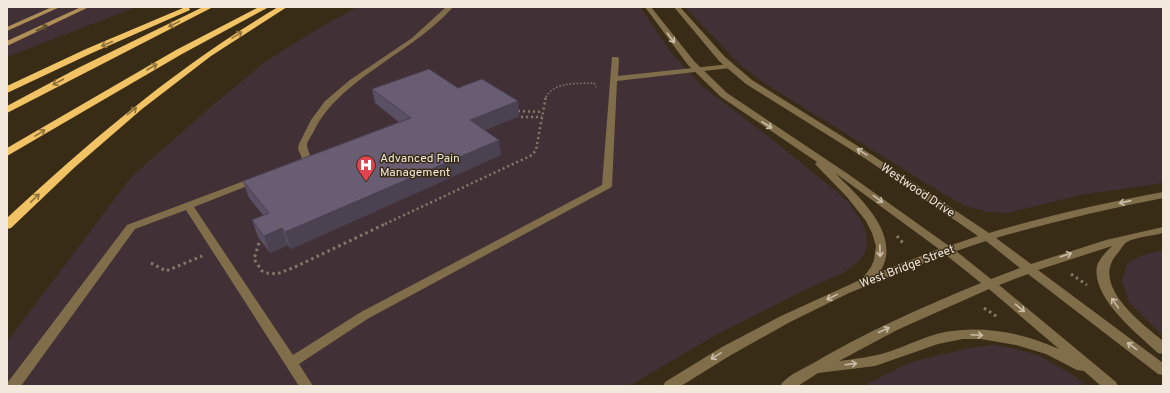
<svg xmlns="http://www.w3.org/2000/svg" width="1170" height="393" viewBox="0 0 1170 393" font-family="Overpass,sans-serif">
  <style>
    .commercial { fill: #423037 }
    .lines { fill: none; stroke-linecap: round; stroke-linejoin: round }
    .path-far2 { stroke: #857a68; stroke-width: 1.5; stroke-dasharray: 1.5 2; stroke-linecap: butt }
    .path-far1 { stroke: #857a68; stroke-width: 2.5; stroke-dasharray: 2 3; stroke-linecap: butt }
    .path { stroke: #857a68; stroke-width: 3; stroke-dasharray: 2.5 3.5; stroke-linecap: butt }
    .service { fill: #806d4a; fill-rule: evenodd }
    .tertiary { fill: #806d4a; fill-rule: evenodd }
    .secondary { fill: #ae9056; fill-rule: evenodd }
    .motorway { fill: #f2c365; fill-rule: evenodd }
    .wall { fill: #5a5064 }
    .shaded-wall { fill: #4a4151 }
    .building { fill: #695d74; stroke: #4a4151 }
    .oneway { stroke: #8c703a }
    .oneway2 { stroke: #5c4a2a }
    .oneway3 { stroke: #cabea9 }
    .labels { text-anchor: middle; stroke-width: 3; stroke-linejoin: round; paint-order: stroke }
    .poi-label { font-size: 12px; fill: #f2e9dc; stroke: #392c17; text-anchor: start }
    .street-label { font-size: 12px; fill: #f2e9dc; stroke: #392c17 }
  </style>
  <rect width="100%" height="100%" fill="#392c17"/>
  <!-- commercial -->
  <g class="commercial">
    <polygon points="7,7 136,7 7,57"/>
    <polygon points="357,7 640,7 673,55 702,86 769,137 837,192 849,203 860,219 866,232 867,244 864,254 857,263 843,273 807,289 714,336 629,386 7,386 7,342 131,177 213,105 265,62 319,28"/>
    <polygon points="685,7 1163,7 1163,183 1080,195 1007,213 989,212 966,206 947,196 764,83 741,66"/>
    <polygon points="1163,250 1163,336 1129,302 1122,281 1127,264 1140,256"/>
    <polygon points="995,345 1015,349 1038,355 1073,375 1086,386 863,386 911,362 974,347"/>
  </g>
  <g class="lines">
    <!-- path-far2 -->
    <path class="path-far2" d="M 546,97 C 555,81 578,84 594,83 L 596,87"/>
    <!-- path-far1 -->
    <g class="path-far1">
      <polyline points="518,111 543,112"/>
      <polyline points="521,117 542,117"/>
      <polyline points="385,224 532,155 536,150 546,96"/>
    </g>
    <!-- path -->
    <g class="path">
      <polyline points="897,236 903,243"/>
      <polyline points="259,243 254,259 262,271 266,273 277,274 295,267 387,223"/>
      <polyline points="151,263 166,271 202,256"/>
      <polyline points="1071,274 1087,285"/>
      <polyline points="984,308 996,316 997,319"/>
    </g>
    <!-- service -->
    <g class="service">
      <path d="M 446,7 L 453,7 C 414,52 339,79 314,131 C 312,135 308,140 307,144 C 307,149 310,155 312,159 L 301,165 L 295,165 L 293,163 L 302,158 L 298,149 L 299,144 L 311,120 L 325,101 L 350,80 L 412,38 Z"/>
      <polygon points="612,57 618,57 619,59 618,76 730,64 734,66 730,68 617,81 612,186 610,188 369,318 299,364 313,386 299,386 186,210 135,229 21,386 7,386 8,382 127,225 257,176 260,177 262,179 260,181 194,207 293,355 361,312 602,185"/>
    </g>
    <!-- tertiary -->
    <path class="tertiary" d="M 645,7 L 651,7 L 694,61 L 727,93 L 848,174 L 949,246 L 978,236 L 866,159 L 746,84 L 719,61 L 674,7 L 680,7 L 725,57 L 752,80 L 872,155 L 989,233 C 1046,216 1104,203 1163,192 L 1163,198 C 1107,209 1051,222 996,238 L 1031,264 L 1106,240 L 1163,227 L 1163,233 C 1153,236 1135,237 1127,242 C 1123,244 1120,251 1117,254 C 1090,285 1141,323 1163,341 L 1163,354 L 1158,353 C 1138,334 1091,298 1097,266 C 1099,259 1106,252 1112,246 L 1038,270 L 1163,363 L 1163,375 L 1158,374 L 1028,274 L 999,285 L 1116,382 L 1118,386 L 1101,386 L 1084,371 L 1077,370 L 1046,354 L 1016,345 L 981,339 L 963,339 L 938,344 L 875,366 L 818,373 L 798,386 L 780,386 C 785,377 800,370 810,365 C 864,333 922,307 981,283 L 946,255 L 910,268 L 849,293 L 790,322 L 731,355 L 681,386 L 663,386 L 665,382 L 722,347 L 781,316 L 862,279 L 871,267 L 874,260 L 876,246 L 872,233 L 866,221 L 847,197 L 817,166 L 815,164 L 817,162 L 721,97 L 688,65 ZM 835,173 L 842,178 L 939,249 L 880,272 C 903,235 859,197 835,173 ZM 986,241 L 1020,268 L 991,279 L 956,251 ZM 989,289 L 1059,349 C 1024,333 983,325 945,332 C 925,336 907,346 888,352 C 872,357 855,359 839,361 L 897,330 Z"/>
    <!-- secondary -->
    <g class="secondary">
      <polygon points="52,7 60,7 7,31 7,27"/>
      <polygon points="81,7 89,7 7,46 7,41"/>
    </g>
    <!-- motorway -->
    <g class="motorway">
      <polygon points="203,7 213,7 7,113 7,106 78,68"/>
      <polygon points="259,7 269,7 182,54 7,156 7,148 176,50"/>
      <path d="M 278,7 L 287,7 L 211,56 L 142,109 L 75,167 L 11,228 L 7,229 L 7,218 C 93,138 177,67 278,7 Z"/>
      <polygon points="183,8 189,8 190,10 92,53 7,93 7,86 86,49"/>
    </g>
  </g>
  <!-- wall -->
  <polygon class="wall" points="458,88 519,116 485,130 501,155 291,249 288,245 270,253 258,237 252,220 263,215 249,198 243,181 399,122 375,103 372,89"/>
  <!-- shaded-wall -->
  <g class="shaded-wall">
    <polygon points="518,101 519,116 472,135 470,120"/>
    <polygon points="499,140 501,155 291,249 285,232"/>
    <polygon points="282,228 288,245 270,253 264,236"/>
  </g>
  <!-- building -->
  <polygon class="building" points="429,69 458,88 482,79 518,101 470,120 499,140 285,232 282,228 264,236 252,220 269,213 243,181 411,118 372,89"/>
  <!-- one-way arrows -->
  <defs><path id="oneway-shaft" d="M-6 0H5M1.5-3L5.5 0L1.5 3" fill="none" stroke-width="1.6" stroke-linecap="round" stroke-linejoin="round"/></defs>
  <g class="oneway">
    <use href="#oneway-shaft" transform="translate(174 24) rotate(154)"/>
    <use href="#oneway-shaft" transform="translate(237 35) rotate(-32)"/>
    <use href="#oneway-shaft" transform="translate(107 44) rotate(156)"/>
    <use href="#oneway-shaft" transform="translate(152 67) rotate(-30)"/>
    <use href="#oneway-shaft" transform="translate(58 82) rotate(152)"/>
    <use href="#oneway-shaft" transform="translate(132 111) rotate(-38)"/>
    <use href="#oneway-shaft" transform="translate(40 133) rotate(-32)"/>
    <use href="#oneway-shaft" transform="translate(35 198) rotate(-44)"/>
  </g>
  <use class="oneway2" href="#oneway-shaft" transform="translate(42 28) rotate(-25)"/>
  <g class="oneway3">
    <use href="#oneway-shaft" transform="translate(671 38) rotate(53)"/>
    <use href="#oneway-shaft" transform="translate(767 125) rotate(33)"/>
    <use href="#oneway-shaft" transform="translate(862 152) rotate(-148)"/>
    <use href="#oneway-shaft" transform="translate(878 199) rotate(36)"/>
    <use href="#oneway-shaft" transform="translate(1125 202) rotate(167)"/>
    <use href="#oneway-shaft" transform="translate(880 251) rotate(89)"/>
    <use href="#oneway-shaft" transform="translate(1066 255) rotate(-18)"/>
    <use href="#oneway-shaft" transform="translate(832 297) rotate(154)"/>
    <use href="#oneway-shaft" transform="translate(1115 303) rotate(-125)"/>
    <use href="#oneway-shaft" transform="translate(1020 308) rotate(40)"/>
    <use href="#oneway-shaft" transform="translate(884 330) rotate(-25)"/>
    <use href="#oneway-shaft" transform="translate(977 335) rotate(3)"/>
    <use href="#oneway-shaft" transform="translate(1132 346) rotate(-143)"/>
    <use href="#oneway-shaft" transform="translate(716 356) rotate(148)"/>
    <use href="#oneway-shaft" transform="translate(851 364) rotate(-7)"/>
  </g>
  <!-- icons -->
  <defs>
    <symbol id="hospital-pin" viewBox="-11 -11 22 30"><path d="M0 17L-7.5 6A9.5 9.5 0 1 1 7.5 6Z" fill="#e0444e" stroke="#392c17"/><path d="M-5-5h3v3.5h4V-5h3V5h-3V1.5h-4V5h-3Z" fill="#fff"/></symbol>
  </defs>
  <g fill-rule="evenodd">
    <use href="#hospital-pin" x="355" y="154" width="22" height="30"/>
  </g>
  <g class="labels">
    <!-- poi labels -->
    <g class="poi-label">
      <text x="380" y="162">Advanced Pain<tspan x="380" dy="14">Management</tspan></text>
    </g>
    <!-- street labels -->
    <g class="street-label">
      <text transform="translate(918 190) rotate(34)" y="4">Westwood Drive</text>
      <text transform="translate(907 266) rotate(-21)" y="4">West Bridge Street</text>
    </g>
  </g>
  <!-- border -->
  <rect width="1170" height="393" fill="none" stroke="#f2e9dc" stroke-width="16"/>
</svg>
